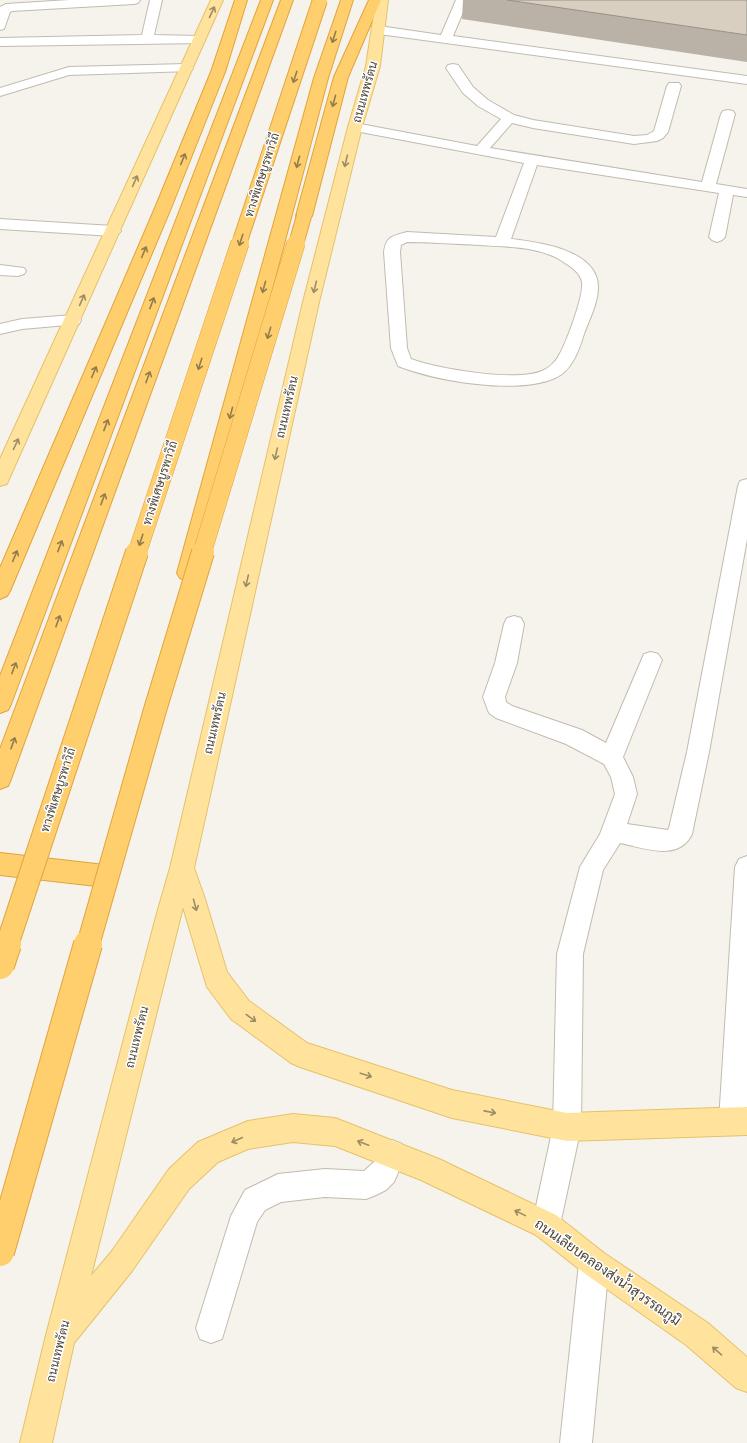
<svg xmlns="http://www.w3.org/2000/svg" width="747" height="1443" viewBox="0 0 747 1443" font-family="'Exo 2',Sarabun,sans-serif">
  <style>
    .lines { fill: none; stroke-linecap: round; stroke-linejoin: round }
    .minor-casing { stroke: #c2bbae; stroke-width: 2 }
    .major-casing { stroke: #e6c16a; stroke-width: 2 }
    .highway-casing { stroke: #e0a43c; stroke-width: 2 }
    .minor { fill: #fff; fill-rule: evenodd }
    .major { fill: #ffe39c; fill-rule: evenodd }
    .highway { fill: #ffcf6e; fill-rule: evenodd }
    .highway-bridge-far3-casing { stroke: #e0a43c; stroke-width: 16; stroke-linecap: butt }
    .highway-bridge-far2-casing { stroke: #e0a43c; stroke-width: 19; stroke-linecap: butt }
    .highway-bridge-far1-casing { stroke: #e0a43c; stroke-width: 24; stroke-linecap: butt }
    .highway-bridge-casing { stroke: #e0a43c; stroke-width: 30; stroke-linecap: butt }
    .highway-bridge-far3 { stroke: #ffcf6e; stroke-width: 14 }
    .highway-bridge-far2 { stroke: #ffcf6e; stroke-width: 18 }
    .highway-bridge-far1 { stroke: #ffcf6e; stroke-width: 22 }
    .highway-bridge { stroke: #ffcf6e; stroke-width: 28 }
    .wall { fill: #bab2a6 }
    .building { fill: #d8cfc1; stroke: #979187 }
    .oneway { stroke: #9c8c66 }
    .oneway2 { stroke: #937c4e }
    .labels { text-anchor: middle; stroke-width: 3; stroke-linejoin: round; paint-order: stroke }
    .street-label { font-size: 12px; fill: #4b4439; stroke: #fff }
    .near-street-label { font-size: 14px; fill: #4b4439; stroke: #fff }
  </style>
  <rect width="100%" height="100%" fill="#f6f3ec"/>
  <g class="lines">
    <defs>
      <g id="minor">
        <polygon points="69,0 140,0 138,3 134,4 12,11 10,12 4,29 0,30 0,7 6,4"/>
        <polygon points="150,0 162,0 154,35 199,36 204,37 205,40 204,43 0,46 0,38 142,35"/>
        <polygon points="456,0 468,0 453,36 747,76 747,84 379,34 375,33 373,30 375,27 379,26 441,35"/>
        <polygon points="186,64 191,65 193,68 191,71 69,75 0,96 0,88 69,67"/>
        <path d="M 453,64 L 458,65 L 473,87 L 488,100 L 514,115 L 533,120 L 634,136 L 647,135 L 654,131 L 667,86 L 669,83 L 679,83 L 681,86 L 668,132 L 663,138 L 657,141 L 634,144 L 533,128 L 512,123 L 490,148 L 702,182 L 721,114 L 723,111 L 728,110 L 733,111 L 735,114 L 716,184 L 747,189 L 747,197 L 733,195 L 725,237 L 722,240 L 717,242 L 712,240 L 709,237 L 719,193 L 537,165 L 511,239 C 538,242 599,250 598,288 C 598,303 589,320 584,334 C 579,350 572,371 555,378 C 517,395 436,381 398,366 L 391,348 L 384,252 C 386,236 393,236 407,232 L 496,237 L 524,163 L 355,131 L 350,130 L 348,127 L 350,124 L 355,123 L 477,146 L 501,119 L 478,106 L 463,93 L 446,68 L 448,65 ZM 407,242 C 431,242 455,244 480,245 C 507,247 539,246 562,261 C 570,266 580,272 582,282 C 584,296 566,344 558,357 C 555,362 549,368 542,371 C 516,382 438,369 411,359 L 407,348 L 400,252 L 401,245 Z"/>
        <polygon points="0,219 113,226 118,228 121,231 118,234 113,236 0,229"/>
        <polygon points="0,265 24,268 26,271 24,274 18,276 0,275"/>
        <polygon points="73,315 79,316 81,320 79,324 22,329 0,334 0,324 22,319"/>
        <path d="M 747,479 L 747,539 L 709,752 L 692,834 C 679,862 644,848 620,843 L 603,870 L 583,954 L 581,1127 L 560,1225 L 556,1235 L 546,1239 L 536,1235 L 532,1225 L 553,1127 L 557,954 L 580,867 L 600,834 L 615,794 L 611,777 L 604,764 L 566,744 L 496,718 L 489,713 L 483,697 L 495,663 L 504,624 L 507,618 L 514,616 L 521,618 L 524,624 L 517,663 L 505,697 L 506,702 L 512,706 L 582,730 L 606,743 L 644,654 L 651,652 L 658,654 L 662,660 L 623,757 L 633,777 L 637,794 L 627,824 L 668,830 L 669,828 L 687,752 L 738,486 L 740,481 Z"/>
        <polygon points="747,856 747,1121 743,1131 733,1135 723,1131 719,1121 735,867 739,859"/>
        <polygon points="392,1140 402,1144 406,1154 394,1182 386,1190 376,1195 366,1199 325,1197 281,1202 265,1210 257,1222 222,1339 211,1343 200,1339 196,1328 231,1216 245,1190 278,1174 325,1169 364,1171 374,1162 382,1144"/>
        <polygon points="594,1248 604,1253 609,1263 592,1443 560,1443 579,1263 584,1253"/>
      </g>
      <g id="major">
        <polygon points="211,0 223,0 9,479 7,484 0,486 0,459"/>
        <polygon points="376,0 388,0 380,66 362,127 319,302 194,868 205,899 227,972 249,1001 307,1043 452,1090 567,1113 747,1107 747,1135 567,1141 452,1118 300,1067 291,1063 231,1019 207,987 183,907 91,1276 112,1251 169,1169 198,1142 248,1121 293,1114 335,1118 439,1159 556,1215 604,1253 708,1323 747,1357 747,1392 736,1388 686,1345 584,1273 536,1235 421,1180 335,1146 293,1142 248,1149 218,1162 189,1189 132,1271 74,1343 52,1443 20,1443 45,1339 157,913 170,868 303,302 348,127 366,66"/>
      </g>
      <g id="highway">
        <polygon points="235,0 247,0 225,72 171,208 10,591 7,596 0,599 0,568 155,208 211,72"/>
        <polygon points="261,0 273,0 11,704 8,710 0,713 0,676"/>
        <polygon points="281,0 293,0 11,779 8,786 0,789 0,749"/>
        <polygon points="341,0 353,0 328,78 197,573 194,578 187,581 180,578 177,573 314,78"/>
        <polygon points="369,0 381,0 348,77 312,216 309,219 304,221 299,219 296,216 334,77"/>
        <polygon points="0,853 105,865 114,868 117,876 114,884 105,887 0,875"/>
      </g>
    </defs>
    <!-- minor casing -->
    <use href="#minor" class="minor-casing"/>
    <!-- major casing -->
    <use href="#major" class="major-casing"/>
    <!-- highway casing -->
    <use href="#highway" class="highway-casing"/>
    <!-- minor -->
    <use href="#minor" class="minor"/>
    <!-- major -->
    <use href="#major" class="major"/>
    <!-- highway -->
    <use href="#highway" class="highway"/>
    <defs>
      <g id="highway-bridge-far3">
        <polyline points="239,244 320,0"/>
        <polyline points="296,244 304,216"/>
      </g>
      <g id="highway-bridge-far2">
        <polyline points="137,553 240,243"/>
        <polyline points="202,553 296,243"/>
      </g>
      <g id="highway-bridge-far1">
        <polyline points="7,945 137,552"/>
        <polyline points="88,945 155,710 203,552"/>
      </g>
      <g id="highway-bridge">
        <polyline points="0,965 7,944"/>
        <polyline points="0,1252 88,944"/>
      </g>
    </defs>
    <!-- highway-bridge-far3 casing -->
    <use href="#highway-bridge-far3" class="highway-bridge-far3-casing"/>
    <!-- highway-bridge-far2 casing -->
    <use href="#highway-bridge-far2" class="highway-bridge-far2-casing"/>
    <!-- highway-bridge-far1 casing -->
    <use href="#highway-bridge-far1" class="highway-bridge-far1-casing"/>
    <!-- highway-bridge casing -->
    <use href="#highway-bridge" class="highway-bridge-casing"/>
    <!-- highway-bridge-far3 -->
    <use href="#highway-bridge-far3" class="highway-bridge-far3"/>
    <!-- highway-bridge-far2 -->
    <use href="#highway-bridge-far2" class="highway-bridge-far2"/>
    <!-- highway-bridge-far1 -->
    <use href="#highway-bridge-far1" class="highway-bridge-far1"/>
    <!-- highway-bridge -->
    <use href="#highway-bridge" class="highway-bridge"/>
  </g>
  <!-- wall -->
  <polygon class="wall" points="463,0 747,0 747,62 462,19"/>
  <!-- building -->
  <polygon class="building" points="507,0 747,0 747,35"/>
  <!-- one-way arrows -->
  <defs><path id="oneway-shaft" d="M-6 0H5M1.5-3L5.5 0L1.5 3" fill="none" stroke-width="1.6" stroke-linecap="round" stroke-linejoin="round"/></defs>
  <g class="oneway">
    <use href="#oneway-shaft" transform="translate(212 12) rotate(-65)"/>
    <use href="#oneway-shaft" transform="translate(346 161) rotate(104)"/>
    <use href="#oneway-shaft" transform="translate(135 181) rotate(-66)"/>
    <use href="#oneway-shaft" transform="translate(315 287) rotate(104)"/>
    <use href="#oneway-shaft" transform="translate(82 300) rotate(-66)"/>
    <use href="#oneway-shaft" transform="translate(16 444) rotate(-65)"/>
    <use href="#oneway-shaft" transform="translate(276 454) rotate(103)"/>
    <use href="#oneway-shaft" transform="translate(247 581) rotate(103)"/>
    <use href="#oneway-shaft" transform="translate(195 905) rotate(75)"/>
    <use href="#oneway-shaft" transform="translate(251 1018) rotate(36)"/>
    <use href="#oneway-shaft" transform="translate(366 1075) rotate(18)"/>
    <use href="#oneway-shaft" transform="translate(490 1112) rotate(11)"/>
    <use href="#oneway-shaft" transform="translate(237 1140) rotate(156)"/>
    <use href="#oneway-shaft" transform="translate(363 1143) rotate(-159)"/>
    <use href="#oneway-shaft" transform="translate(520 1213) rotate(-154)"/>
    <use href="#oneway-shaft" transform="translate(717 1351) rotate(-139)"/>
  </g>
  <g class="oneway2">
    <use href="#oneway-shaft" transform="translate(334 37) rotate(108)"/>
    <use href="#oneway-shaft" transform="translate(295 77) rotate(108)"/>
    <use href="#oneway-shaft" transform="translate(334 101) rotate(105)"/>
    <use href="#oneway-shaft" transform="translate(183 159) rotate(-68)"/>
    <use href="#oneway-shaft" transform="translate(298 162) rotate(105)"/>
    <use href="#oneway-shaft" transform="translate(241 240) rotate(108)"/>
    <use href="#oneway-shaft" transform="translate(144 252) rotate(-67)"/>
    <use href="#oneway-shaft" transform="translate(264 287) rotate(105)"/>
    <use href="#oneway-shaft" transform="translate(152 303) rotate(-69)"/>
    <use href="#oneway-shaft" transform="translate(269 333) rotate(107)"/>
    <use href="#oneway-shaft" transform="translate(200 364) rotate(108)"/>
    <use href="#oneway-shaft" transform="translate(94 372) rotate(-67)"/>
    <use href="#oneway-shaft" transform="translate(148 377) rotate(-70)"/>
    <use href="#oneway-shaft" transform="translate(231 413) rotate(105)"/>
    <use href="#oneway-shaft" transform="translate(106 425) rotate(-69)"/>
    <use href="#oneway-shaft" transform="translate(103 499) rotate(-70)"/>
    <use href="#oneway-shaft" transform="translate(141 540) rotate(108)"/>
    <use href="#oneway-shaft" transform="translate(60 546) rotate(-69)"/>
    <use href="#oneway-shaft" transform="translate(15 556) rotate(-67)"/>
    <use href="#oneway-shaft" transform="translate(58 621) rotate(-70)"/>
    <use href="#oneway-shaft" transform="translate(14 668) rotate(-69)"/>
    <use href="#oneway-shaft" transform="translate(13 743) rotate(-70)"/>
  </g>
  <g class="labels">
    <!-- street labels -->
    <g class="street-label">
      <text transform="translate(365 92) rotate(-74)" y="4">ถนนเทพรัตน</text>
      <text transform="translate(262 175) rotate(-72)" y="4">ทางพิเศษบูรพาวิถี</text>
      <text transform="translate(287 407) rotate(-77)" y="4">ถนนเทพรัตน</text>
      <text transform="translate(160 483) rotate(-72)" y="4">ทางพิเศษบูรพาวิถี</text>
      <text transform="translate(215 723) rotate(-77)" y="4">ถนนเทพรัตน</text>
      <text transform="translate(58 790) rotate(-72)" y="4">ทางพิเศษบูรพาวิถี</text>
      <text transform="translate(137 1037) rotate(-76)" y="4">ถนนเทพรัตน</text>
      <text transform="translate(58 1351) rotate(-76)" y="4">ถนนเทพรัตน</text>
    </g>
    <!-- near-street labels -->
    <g class="near-street-label">
      <text transform="translate(608 1272) rotate(35)" y="5">ถนนเลียบคลองส่งน้ำสุวรรณภูมิ</text>
    </g>
  </g>
</svg>
